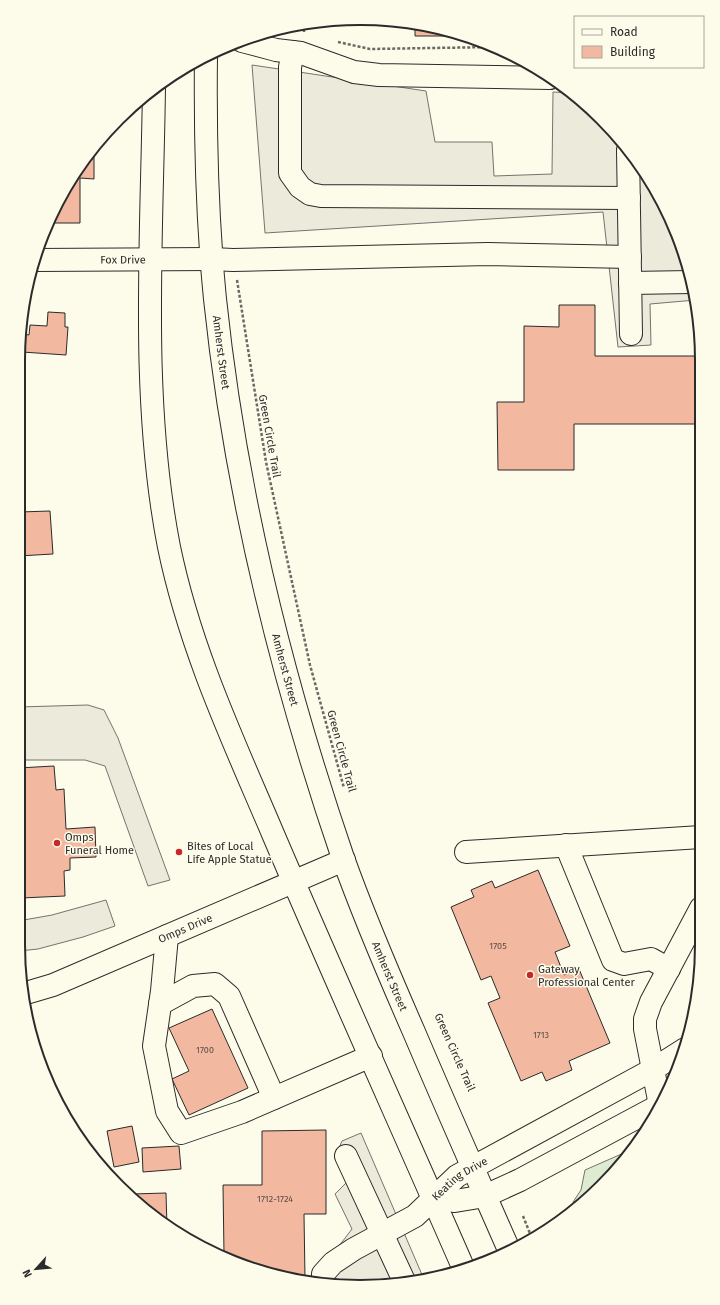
<svg xmlns="http://www.w3.org/2000/svg" width="720" height="1305" viewBox="0 0 720 1305" font-family="'Fira Sans',sans-serif">
  <style>
    .green { fill: #deebd1; stroke: #74746e }
    .parking { fill: #eceadb; stroke: #74746e }
    .building { fill: #f2b8a0; stroke: #2b2b2b }
    .lines { fill: none; stroke-linecap: round; stroke-linejoin: round }
    .minor-casing { stroke: #2b2b2b; stroke-width: 24 }
    .major-casing { stroke: #2b2b2b; stroke-width: 24 }
    .path { stroke: #6a6964; stroke-width: 2.5; stroke-dasharray: 3 2; stroke-linecap: butt }
    .minor { stroke: #fdfbea; stroke-width: 22 }
    .major { stroke: #fdfbea; stroke-width: 22 }
    .poi-dot { fill: #c62828; stroke: #fdfbea; stroke-width: 1.5 }
    .labels { text-anchor: middle; stroke-width: 3; stroke-linejoin: round; paint-order: stroke }
    .number-label { font-size: 9px; fill: #5d4e48 }
    .street-label { font-size: 11px; fill: #2b2b2b; stroke: #fdfbea }
    .poi-label { font-size: 11px; fill: #2b2b2b; stroke: #fdfbea; text-anchor: start }
    .rim { fill: none; stroke: #2b2b2b; stroke-width: 2 }
  </style>
  <rect width="100%" height="100%" fill="#fdfbea"/>
  <!-- green -->
  <polygon class="green" points="626,1152 585,1202 576,1208 573,1202 581,1190 585,1170"/>
  <!-- parking -->
  <g class="parking">
    <polygon points="252,65 426,91 435,142 492,142 494,176 552,174 553,92 570,93 602,118 644,170 684,250 696,300 650,304 651,345 618,347 603,212 265,233"/>
    <polygon points="88,705 104,710 118,738 170,880 148,886 105,766 85,760 18,760 18,707"/>
    <polygon points="106,900 115,926 83,937 38,949 19,951 18,921 52,915"/>
    <polygon points="361,1133 423,1277 382,1286 326,1281 326,1263 352,1229 335,1194 347,1182 335,1157 342,1141"/>
  </g>
  <!-- building -->
  <g class="building">
    <polygon points="415,23 469,36 415,36"/>
    <polygon points="94,147 94,179 80,178 80,223 48,223 64,189"/>
    <polygon points="559,305 595,305 595,356 699,356 699,424 574,424 574,470 498,470 497,402 524,402 524,326 559,327"/>
    <polygon points="48,312 65,313 65,327 68,327 66,355 22,352 23,334 29,335 30,325 47,326"/>
    <polygon points="50,511 53,554 18,556 19,512"/>
    <polygon points="54,766 56,790 64,789 66,829 95,827 96,857 70,858 70,870 64,871 65,896 21,898 22,913 18,913 18,768"/>
    <polygon points="538,870 570,946 555,952 564,975 579,969 610,1043 569,1061 572,1070 546,1081 542,1072 521,1081 488,1003 500,998 491,976 481,980 451,907 474,897 471,890 492,881 495,888"/>
    <polygon points="212,1009 248,1088 189,1115 172,1079 189,1071 169,1028"/>
    <polygon points="132,1126 139,1162 114,1167 107,1131"/>
    <polygon points="326,1130 326,1214 304,1214 305,1279 271,1275 224,1254 223,1185 262,1185 262,1131"/>
    <polygon points="179,1146 181,1169 143,1172 142,1148"/>
    <polygon points="166,1193 167,1227 132,1194"/>
  </g>
  <g class="lines">
    <defs>
      <g id="minor">
        <polyline points="242,41 276,50 301,53 354,72 379,75 550,78"/>
        <polyline points="293,52 290,67 290,173 300,187 310,194 321,196 629,198"/>
        <polyline points="628,150 631,334"/>
        <polyline points="212,259 233,260 488,254 630,257"/>
        <polyline points="630,283 691,282"/>
        <polyline points="566,845 613,960 624,964 651,959 669,969"/>
        <polyline points="466,852 701,837"/>
        <polyline points="167,936 162,991 154,1046 167,1111 181,1133 242,1112 371,1056"/>
        <path id="s1" d="M 26,993 L 53,985 L 344,860"/>
        <polyline points="160,1004 193,986 215,984 229,996 274,1098"/>
        <polyline points="660,1105 645,1029 645,1019 651,1002 701,908"/>
        <polyline points="346,1156 404,1281"/>
        <polyline points="433,1198 455,1201 485,1196 520,1180 662,1104"/>
        <path id="s2" d="M 323,1280 L 323,1274 L 333,1263 L 354,1249 L 415,1216 L 457,1176 L 652,1070 L 685,1049"/>
      </g>
      <g id="major">
        <path id="s3" d="M 206,55 C 205,136 207,218 215,299 C 235,490 281,677 343,858 C 364,917 389,975 414,1032 C 445,1105 477,1177 509,1250"/>
        <path d="M 154,87 C 152,239 140,399 169,547 C 190,649 233,740 273,834 C 335,979 400,1123 463,1267"/>
        <path id="s4" d="M 34,260 L 212,259"/>
      </g>
    </defs>
    <!-- minor casing -->
    <use href="#minor" class="minor-casing"/>
    <!-- major casing -->
    <use href="#major" class="major-casing"/>
    <!-- path -->
    <g class="path">
      <polyline points="304,32 304,24"/>
      <polyline points="338,42 370,49 494,47"/>
      <polyline points="237,280 266,462 310,665 344,788"/>
      <polyline points="523,1216 531,1236"/>
    </g>
    <!-- minor -->
    <use href="#minor" class="minor"/>
    <!-- major -->
    <use href="#major" class="major"/>
  </g>
  <!-- markers -->
  <g class="poi-dot">
    <circle cx="57" cy="843" r="4"/>
    <circle cx="179" cy="852" r="4"/>
    <circle cx="530" cy="975" r="4"/>
  </g>
  <g class="labels">
    <!-- number labels -->
    <g class="number-label">
      <text x="498" y="949">1705</text>
      <text x="541" y="1038">1713</text>
      <text x="205" y="1053">1700</text>
      <text x="275" y="1202">1712-1724</text>
    </g>
    <!-- street labels -->
    <g class="street-label">
      <text dy="4" stroke="none"><textPath href="#s4" startOffset="89">Fox Drive</textPath></text>
      <text dy="4" stroke="none"><textPath href="#s3" startOffset="298">Amherst Street</textPath></text>
      <text transform="translate(270 436) rotate(80)" y="4">Green Circle Trail</text>
      <text dy="4" stroke="none"><textPath href="#s3" startOffset="622">Amherst Street</textPath></text>
      <text transform="translate(342 751) rotate(75)" y="4">Green Circle Trail</text>
      <text dy="4" stroke="none"><textPath href="#s1" startOffset="172">Omps Drive</textPath></text>
      <text dy="4" stroke="none"><textPath href="#s3" startOffset="946">Amherst Street</textPath></text>
      <text transform="translate(455 1052) rotate(66)" y="4">Green Circle Trail</text>
      <text dy="4" stroke="none"><textPath href="#s2" startOffset="174">Keating Drive</textPath></text>
    </g>
    <!-- poi labels -->
    <g class="poi-label">
      <text x="65" y="841">Omps<tspan x="65" dy="13">Funeral Home</tspan></text>
      <text x="187" y="850">Bites of Local<tspan x="187" dy="13">Life Apple Statue</tspan></text>
      <text x="538" y="973">Gateway<tspan x="538" dy="13">Professional Center</tspan></text>
    </g>
  </g>
  <!-- crop -->
  <path d="M0 0H720V1305H0ZM360 25H360A335 335 0 0 1 695 360V945A335 335 0 0 1 360 1280H360A335 335 0 0 1 25 945V360A335 335 0 0 1 360 25Z" fill="#fdfbea" fill-rule="evenodd"/>
  <path class="rim" d="M360 25H360A335 335 0 0 1 695 360V945A335 335 0 0 1 360 1280H360A335 335 0 0 1 25 945V360A335 335 0 0 1 360 25Z"/>
  <!-- legend -->
  <rect x="574" y="16" width="130" height="52" fill="#fdfbea" stroke="#a9a89e"/>
  <rect x="582" y="29" width="20" height="6" fill="#fdfbea" stroke="#a9a89e"/>
  <text x="610" y="36" font-size="12" fill="#2b2b2b">Road</text>
  <rect x="582" y="46" width="20" height="12" fill="#f2b8a0" stroke="#a9a89e"/>
  <text x="610" y="56" font-size="12" fill="#2b2b2b">Building</text>
  <!-- north arrow -->
  <g transform="translate(36 1269) rotate(243)" stroke="#fdfbea" stroke-width="3" paint-order="stroke">
  <path d="M0-3L7 15L0 10L-7 15Z" fill="#2b2b2b"/>
  <text y="-6" font-size="11" font-weight="bold" text-anchor="middle" fill="#2b2b2b">N</text>
  </g>
</svg>
